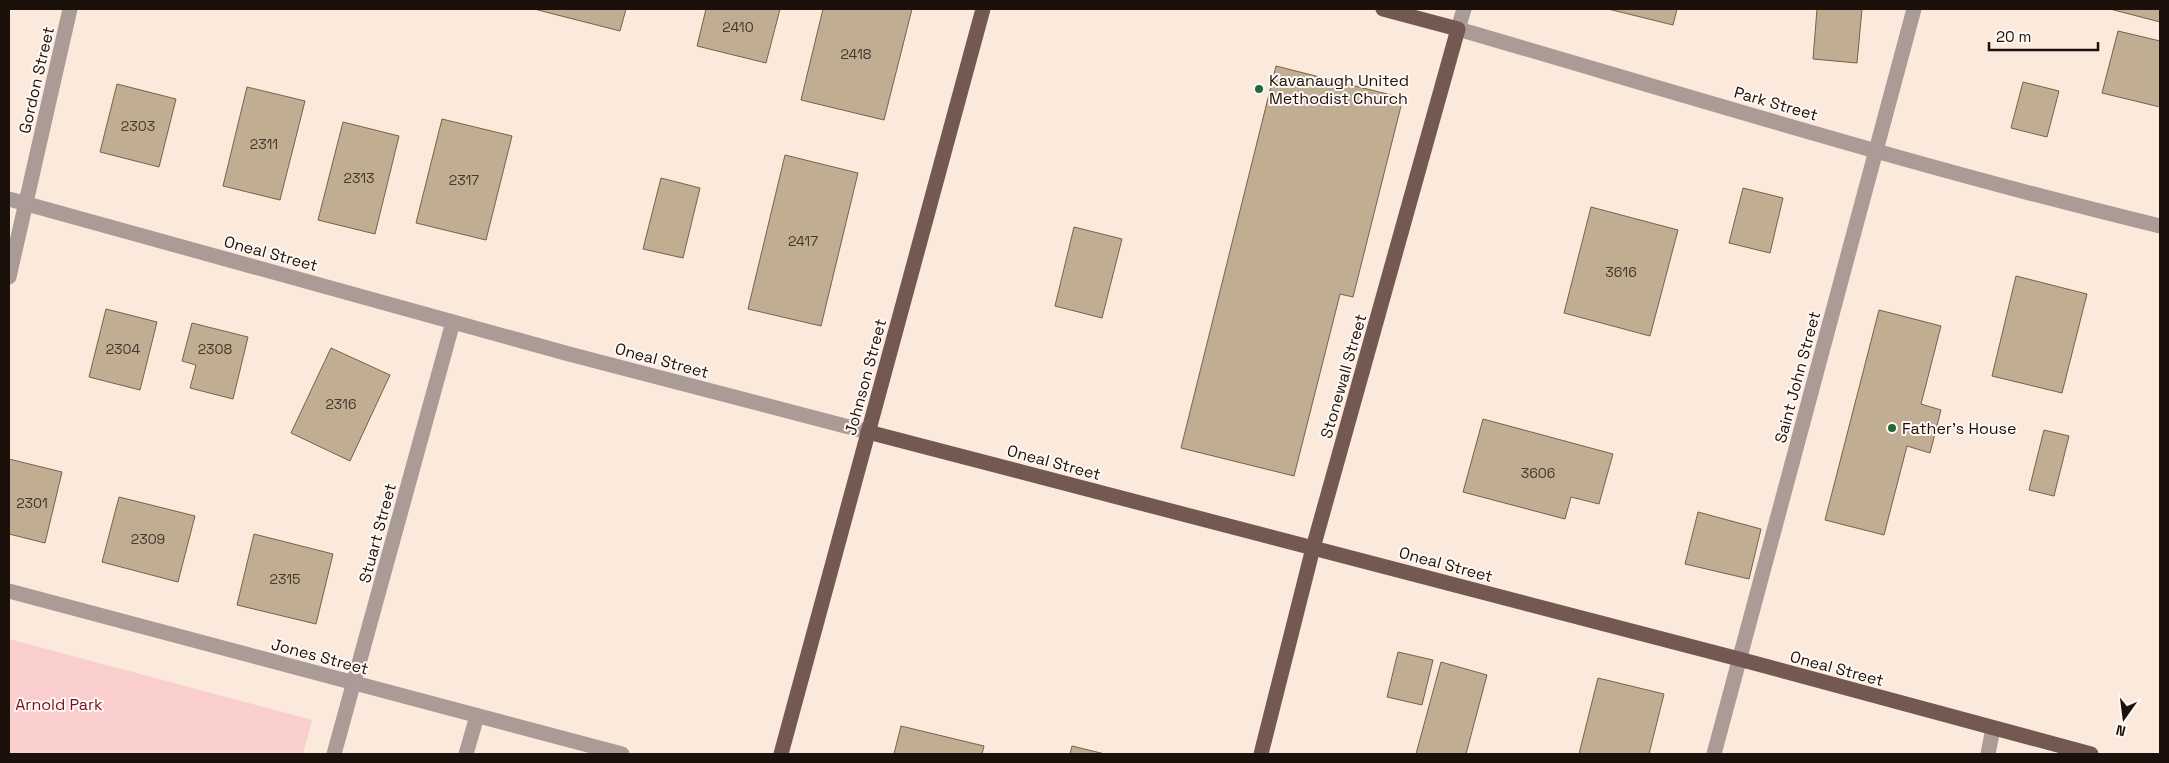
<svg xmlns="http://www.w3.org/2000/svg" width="2169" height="763" viewBox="0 0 2169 763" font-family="'Space Grotesk',sans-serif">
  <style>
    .green { fill: #facecc }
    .building { fill: #c0ad92; stroke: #746249 }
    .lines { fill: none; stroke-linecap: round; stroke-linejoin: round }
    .minor { stroke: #ab9b96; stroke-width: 15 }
    .major { stroke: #735951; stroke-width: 15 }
    .poi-dot { fill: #226b38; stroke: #fff8f4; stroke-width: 2 }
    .labels { text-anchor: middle; stroke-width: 4; stroke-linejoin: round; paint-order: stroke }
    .number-label { font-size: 14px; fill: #44382c }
    .street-label { font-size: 16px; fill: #1b110a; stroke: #fff8f4 }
    .poi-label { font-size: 16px; fill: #1b110a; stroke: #fff8f4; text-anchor: start }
    .park-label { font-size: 16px; fill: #75111e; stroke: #fff8f4 }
  </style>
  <rect width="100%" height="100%" fill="#fbe9dc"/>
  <!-- green -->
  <polygon class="green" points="9,639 312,720 303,754 9,754"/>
  <!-- building -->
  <g class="building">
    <polygon points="534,9 626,9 620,31"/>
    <polygon points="706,9 780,9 766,63 697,46"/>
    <polygon points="823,9 912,9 884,120 801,100"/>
    <polygon points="1608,9 1677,9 1673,25"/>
    <polygon points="1817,9 1862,9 1857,63 1813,59"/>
    <polygon points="2110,9 2160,9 2160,22"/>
    <polygon points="2118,31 2160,41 2160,107 2102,93"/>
    <polygon points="1276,66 1403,98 1353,297 1340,294 1294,476 1181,448"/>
    <polygon points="2023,82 2059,91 2047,137 2011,128"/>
    <polygon points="117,84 176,99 159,167 100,152"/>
    <polygon points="247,87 305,101 280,200 223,186"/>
    <polygon points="442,119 512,136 486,240 416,223"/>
    <polygon points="343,122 399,136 375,234 318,220"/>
    <polygon points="785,155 858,173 821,326 748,309"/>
    <polygon points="661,178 700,188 683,258 643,249"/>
    <polygon points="1743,188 1783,198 1770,253 1729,243"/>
    <polygon points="1591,207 1678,230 1650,336 1564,313"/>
    <polygon points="1074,227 1122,239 1102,318 1055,306"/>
    <polygon points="2016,276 2087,294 2062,393 1992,376"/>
    <polygon points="106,309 157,322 140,390 89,377"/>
    <polygon points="1879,310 1941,326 1921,404 1941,410 1930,453 1907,446 1884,535 1825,520"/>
    <polygon points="192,323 248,337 233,399 190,388 196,365 182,361"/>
    <polygon points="331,348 390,375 350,461 291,433"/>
    <polygon points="1483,419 1613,454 1599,504 1571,497 1565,519 1463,492"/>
    <polygon points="2044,430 2069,436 2054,496 2029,490"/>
    <polygon points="9,459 62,472 45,543 9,534"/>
    <polygon points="119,497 195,516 178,582 102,562"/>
    <polygon points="1698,512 1761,529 1749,579 1685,564"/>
    <polygon points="254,534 333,554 316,624 237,605"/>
    <polygon points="1398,652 1433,660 1422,705 1387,697"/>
    <polygon points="1441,662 1487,675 1466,754 1416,754"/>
    <polygon points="1598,678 1664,694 1649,754 1579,754"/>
    <polygon points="901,726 984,746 982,754 894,754"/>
    <polygon points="1072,746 1105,754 1070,754"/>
  </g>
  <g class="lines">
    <!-- minor -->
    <g class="minor">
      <path d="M 1464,9 L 1458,29 C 1692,97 1924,169 2160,226"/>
      <polyline points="9,199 569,354 868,432"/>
      <polyline points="9,277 70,9"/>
      <polyline points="9,591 622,754"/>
      <polyline points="334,754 453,322"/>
      <polyline points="466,754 477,716"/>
      <polyline points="1714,754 1914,9"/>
      <polyline points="1988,754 1993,728"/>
    </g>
    <!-- major -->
    <g class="major">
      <polyline points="868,432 1739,659 2091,754"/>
      <polyline points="781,754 983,9"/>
      <polyline points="1261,754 1313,548 1458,29 1383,9"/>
    </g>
  </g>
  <!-- markers -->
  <g class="poi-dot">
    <circle cx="1259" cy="89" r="5"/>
    <circle cx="1892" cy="428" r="5"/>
  </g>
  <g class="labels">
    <!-- number labels -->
    <g class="number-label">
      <text x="738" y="32">2410</text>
      <text x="856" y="59">2418</text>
      <text x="138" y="131">2303</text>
      <text x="264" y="149">2311</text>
      <text x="359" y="183">2313</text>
      <text x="464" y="185">2317</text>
      <text x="803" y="246">2417</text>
      <text x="1621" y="277">3616</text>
      <text x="123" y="354">2304</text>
      <text x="215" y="354">2308</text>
      <text x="341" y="409">2316</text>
      <text x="1538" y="478">3606</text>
      <text x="32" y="508">2301</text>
      <text x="148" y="544">2309</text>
      <text x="285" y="584">2315</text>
    </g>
    <!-- street labels -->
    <g class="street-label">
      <text transform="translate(36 80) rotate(-77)" y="6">Gordon Street</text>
      <text transform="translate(1776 103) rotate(16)" y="6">Park Street</text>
      <text transform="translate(271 253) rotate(15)" y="6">Oneal Street</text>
      <text transform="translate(662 360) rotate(15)" y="6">Oneal Street</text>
      <text transform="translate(1343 376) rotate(-74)" y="6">Stonewall Street</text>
      <text transform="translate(865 377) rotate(-75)" y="6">Johnson Street</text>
      <text transform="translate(1797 377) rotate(-75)" y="6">Saint John Street</text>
      <text transform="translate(1054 462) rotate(15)" y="6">Oneal Street</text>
      <text transform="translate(377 533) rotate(-75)" y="6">Stuart Street</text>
      <text transform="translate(1446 564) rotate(15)" y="6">Oneal Street</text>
      <text transform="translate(320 656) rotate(15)" y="6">Jones Street</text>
      <text transform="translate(1837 668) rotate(15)" y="6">Oneal Street</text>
    </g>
    <!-- poi labels -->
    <g class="poi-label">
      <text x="1269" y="86">Kavanaugh United<tspan x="1269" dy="18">Methodist Church</tspan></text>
      <text x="1902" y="434">Father's House</text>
    </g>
    <!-- park labels -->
    <g class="park-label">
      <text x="59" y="710">Arnold Park</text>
    </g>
  </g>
  <!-- border -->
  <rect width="2169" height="763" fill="none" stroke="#1b110a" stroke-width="20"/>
  <!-- north arrow -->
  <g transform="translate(2124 718) rotate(194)" stroke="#fff8f4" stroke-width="4" paint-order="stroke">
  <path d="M0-4L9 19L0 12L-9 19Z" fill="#1b110a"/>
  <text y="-8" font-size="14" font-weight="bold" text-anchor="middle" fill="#1b110a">N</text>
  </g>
  <!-- scale -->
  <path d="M1989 42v8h109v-8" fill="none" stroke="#1b110a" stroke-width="2.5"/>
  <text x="1996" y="42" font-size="15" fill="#1b110a" stroke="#fff8f4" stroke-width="4" paint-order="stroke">20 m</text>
</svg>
